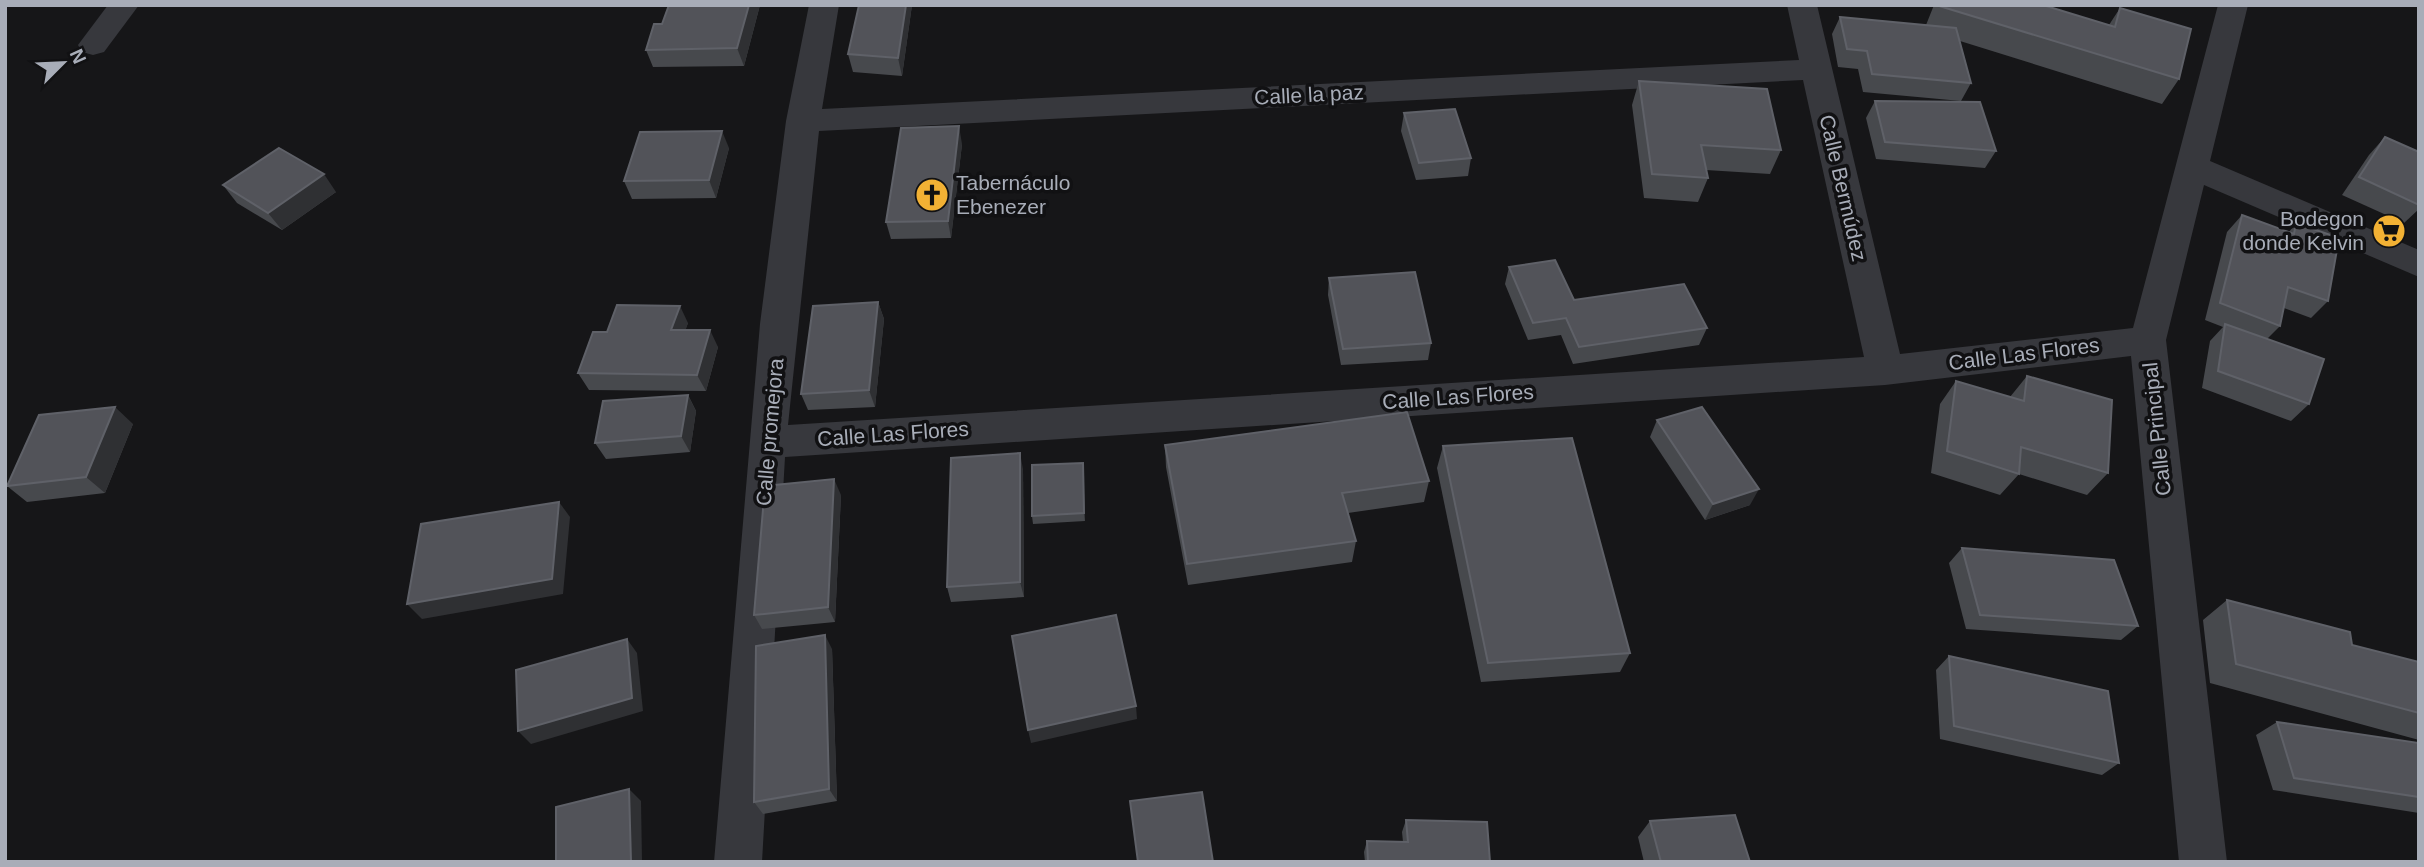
<svg xmlns="http://www.w3.org/2000/svg" width="2424" height="867" viewBox="0 0 2424 867" font-family="Helvetica,sans-serif">
  <style>
    .lines { fill: none; stroke-linecap: round; stroke-linejoin: round }
    .minor { fill: #37383d; fill-rule: evenodd }
    .wall { fill: #47494d }
    .shaded-wall { fill: #2f3033 }
    .building { fill: #525359; stroke: #5f6168; stroke-width: 2 }
    .labels { text-anchor: middle; stroke-width: 7; stroke-linejoin: round; paint-order: stroke }
    .street-label { font-size: 21px; fill: #a8adb8; stroke: #111113 }
    .poi-label { font-size: 21px; fill: #a8adb8; stroke: #111113; text-anchor: start }
  </style>
  <rect width="100%" height="100%" fill="#161618"/>
  <g class="lines">
    <!-- minor -->
    <g class="minor">
      <polygon points="108,5 139,5 104,52 93,55 82,52 78,45"/>
      <path d="M 809,5 L 839,5 L 822,109 L 1799,60 L 1787,5 L 1817,5 L 1900,354 L 2133,328 L 2218,5 L 2248,5 L 2210,161 L 2419,250 L 2419,277 L 2204,185 L 2166,340 L 2227,862 L 2179,862 L 2131,356 L 1885,385 L 785,457 L 762,862 L 714,862 L 760,324 L 786,121 ZM 1803,80 L 1864,357 L 788,425 L 819,131 Z"/>
    </g>
  </g>
  <!-- wall -->
  <g class="wall">
    <polygon points="669,5 760,5 744,66 653,67 646,50 662,24"/>
    <polygon points="912,5 902,76 853,72 848,54"/>
    <polygon points="1934,5 2043,5 2109,25 2120,8 2179,79 2162,104 1960,41 1971,83 1961,101 1863,92 1858,69 1838,67 1832,34 1840,17 1926,25"/>
    <polygon points="1639,81 1781,150 1770,174 1706,170 1708,178 1698,202 1644,198 1632,105"/>
    <polygon points="1875,101 1996,151 1985,168 1876,159 1866,118"/>
    <polygon points="1404,113 1471,158 1468,176 1416,180 1401,131"/>
    <polygon points="2385,137 2419,152 2419,209 2404,223 2342,195 2369,155"/>
    <polygon points="962,144 951,238 891,239 886,222"/>
    <polygon points="729,148 716,198 632,199 624,181"/>
    <polygon points="223,185 336,192 282,230 237,203"/>
    <polygon points="2242,215 2289,232 2296,223 2328,301 2311,318 2284,308 2280,326 2267,339 2309,404 2291,421 2202,388 2210,341 2223,327 2205,320 2227,232"/>
    <polygon points="1509,267 1574,300 1707,328 1699,345 1573,364 1561,335 1528,340 1505,284"/>
    <polygon points="1329,278 1431,343 1428,360 1341,365 1328,295"/>
    <polygon points="878,302 884,319 875,407 808,410 801,394"/>
    <polygon points="688,323 685,330 718,347 706,391 589,390 578,373 607,332"/>
    <polygon points="2027,376 2108,473 2087,495 2019,474 2000,495 1931,473 1940,404 1956,381 2010,397"/>
    <polygon points="688,395 696,411 690,452 606,459 595,443"/>
    <polygon points="1657,420 1750,505 1705,520 1650,437"/>
    <polygon points="133,424 105,493 27,502 7,486"/>
    <polygon points="1165,445 1429,481 1424,502 1348,513 1356,541 1352,562 1188,585 1166,467"/>
    <polygon points="1443,446 1630,653 1620,672 1481,682 1437,468"/>
    <polygon points="1083,463 1085,521 1033,524 1032,516"/>
    <polygon points="1023,469 1024,597 951,602 947,587"/>
    <polygon points="841,495 835,622 762,629 754,615"/>
    <polygon points="1962,548 2138,626 2121,640 1966,629 1949,563"/>
    <polygon points="2227,600 2352,645 2419,662 2419,740 2210,683 2203,620"/>
    <polygon points="832,649 837,801 763,814 754,802"/>
    <polygon points="1949,656 2119,763 2102,775 1940,739 1936,670"/>
    <polygon points="2277,722 2419,743 2419,813 2273,790 2256,735"/>
    <polygon points="1406,820 1490,862 1365,862 1364,852 1367,841 1403,842 1402,832"/>
    <polygon points="1650,821 1750,862 1644,862 1638,837"/>
  </g>
  <!-- shaded-wall -->
  <g class="shaded-wall">
    <polygon points="749,5 760,5 744,66 737,48"/>
    <polygon points="906,5 912,5 902,76 898,58"/>
    <polygon points="959,126 962,144 951,238 948,221"/>
    <polygon points="722,131 729,148 716,198 709,180"/>
    <polygon points="324,174 336,192 282,230 268,213"/>
    <polygon points="878,302 884,319 875,407 869,390"/>
    <polygon points="680,306 688,323 680,347 671,330"/>
    <polygon points="710,330 718,347 706,391 697,375"/>
    <polygon points="688,395 696,411 690,452 681,436"/>
    <polygon points="115,407 133,424 105,493 86,477"/>
    <polygon points="1020,453 1023,469 1024,597 1020,582"/>
    <polygon points="1083,463 1084,471 1085,521 1084,513"/>
    <polygon points="834,479 841,495 835,622 828,607"/>
    <polygon points="1759,489 1750,505 1705,520 1713,504"/>
    <polygon points="559,502 570,517 563,594 422,619 407,604"/>
    <polygon points="825,635 832,649 837,801 829,789"/>
    <polygon points="627,639 637,653 643,711 531,744 518,731"/>
    <polygon points="1136,706 1137,719 1031,743 1028,730"/>
    <polygon points="629,789 641,801 642,862 631,862"/>
  </g>
  <!-- building -->
  <g class="building">
    <polygon points="669,5 749,5 737,48 646,50 654,24 662,24"/>
    <polygon points="859,5 906,5 898,58 848,54"/>
    <polygon points="1936,5 2043,5 2115,27 2120,8 2191,29 2179,79"/>
    <polygon points="1840,17 1956,28 1971,83 1872,74 1867,51 1847,49"/>
    <polygon points="1639,81 1767,89 1781,150 1701,145 1708,178 1652,174"/>
    <polygon points="1875,101 1980,102 1996,151 1885,142"/>
    <polygon points="1455,109 1471,158 1419,163 1404,113"/>
    <polygon points="959,126 948,221 886,222 901,128"/>
    <polygon points="722,131 709,180 624,181 640,132"/>
    <polygon points="2385,137 2419,152 2419,205 2359,177"/>
    <polygon points="279,148 324,174 268,213 223,185"/>
    <polygon points="2242,215 2294,234 2296,223 2339,238 2328,301 2288,287 2280,326 2220,303"/>
    <polygon points="1555,260 1574,300 1684,284 1707,328 1579,347 1566,318 1533,323 1509,267"/>
    <polygon points="1415,272 1431,343 1343,349 1329,278"/>
    <polygon points="878,302 869,390 801,394 813,306"/>
    <polygon points="617,305 680,306 671,330 710,330 697,375 578,373 593,332 607,332"/>
    <polygon points="2225,324 2324,359 2309,404 2218,371"/>
    <polygon points="2027,376 2112,400 2108,473 2021,447 2019,474 1947,451 1956,381 2024,401"/>
    <polygon points="688,395 681,436 595,443 603,401"/>
    <polygon points="115,407 86,477 7,486 39,415"/>
    <polygon points="1702,407 1759,489 1713,504 1657,420"/>
    <polygon points="1407,412 1429,481 1342,493 1356,541 1187,564 1165,445"/>
    <polygon points="1572,438 1630,653 1488,663 1443,446"/>
    <polygon points="1020,453 1020,582 947,587 951,458"/>
    <polygon points="1083,463 1084,513 1032,516 1032,465"/>
    <polygon points="834,479 828,607 754,615 765,486"/>
    <polygon points="559,502 552,579 407,604 421,524"/>
    <polygon points="1962,548 2114,560 2138,626 1980,615"/>
    <polygon points="2227,600 2350,632 2352,645 2419,662 2419,713 2236,664"/>
    <polygon points="1116,615 1136,706 1028,730 1012,636"/>
    <polygon points="825,635 829,789 754,802 756,646"/>
    <polygon points="627,639 632,698 518,731 516,670"/>
    <polygon points="1949,656 2108,691 2119,763 1954,726"/>
    <polygon points="2277,722 2419,743 2419,797 2294,778"/>
    <polygon points="629,789 631,862 556,862 556,807"/>
    <polygon points="1202,792 1213,862 1138,862 1130,801"/>
    <polygon points="1735,815 1750,862 1661,862 1650,821"/>
    <polygon points="1406,820 1487,822 1490,862 1368,862 1367,841 1408,842"/>
  </g>
  <!-- icons -->
  <defs>
    <symbol id="church-disc" viewBox="-11 -11 22 22"><circle r="9.5" fill="#f2b134" stroke="#111113"/><path d="M-1.2-6h2.4v3.5h3.3v2.4h-3.3V6h-2.4V-.1h-3.3v-2.4h3.3Z" fill="#111"/></symbol>
    <symbol id="supermarket-disc" viewBox="-11 -11 22 22"><circle r="9.5" fill="#f2b134" stroke="#111113"/><path d="M-6-5.5h2.5l.6 2H6L4.5 2H-2.5L-4.4-4H-6ZM-1.5 3.2a1.3 1.3 0 1 0 .1 0ZM3 3.2a1.3 1.3 0 1 0 .1 0Z" fill="#111"/></symbol>
  </defs>
  <g fill-rule="evenodd">
    <use href="#church-disc" x="913" y="176" width="38" height="38"/>
    <use href="#supermarket-disc" x="2370" y="212" width="38" height="38"/>
  </g>
  <g class="labels">
    <!-- street labels -->
    <g class="street-label">
      <text transform="translate(1309 95) rotate(-3)" y="7">Calle la paz</text>
      <text transform="translate(1843 188) rotate(77)" y="7">Calle Bermúdez</text>
      <text transform="translate(2024 354) rotate(-7)" y="7">Calle Las Flores</text>
      <text transform="translate(1458 397) rotate(-4)" y="7">Calle Las Flores</text>
      <text transform="translate(2157 429) rotate(-96)" y="7">Calle Principal</text>
      <text transform="translate(770 432) rotate(-85)" y="7">Calle promejora</text>
      <text transform="translate(893 434) rotate(-4)" y="7">Calle Las Flores</text>
    </g>
    <!-- poi labels -->
    <g class="poi-label">
      <text x="956" y="190">Tabernáculo<tspan x="956" dy="24">Ebenezer</tspan></text>
      <text x="2364" y="226" text-anchor="end">Bodegon<tspan x="2364" dy="24">donde Kelvin</tspan></text>
    </g>
  </g>
  <!-- border -->
  <rect width="2424" height="867" fill="none" stroke="#a8adb8" stroke-width="14"/>
  <!-- north arrow -->
  <g transform="translate(63 63) rotate(66)" stroke="#111113" stroke-width="5" paint-order="stroke">
  <path d="M0-5L12 26L0 18L-12 26Z" fill="#a8adb8"/>
  <text y="-10" font-size="19" font-weight="bold" text-anchor="middle" fill="#a8adb8">N</text>
  </g>
</svg>
